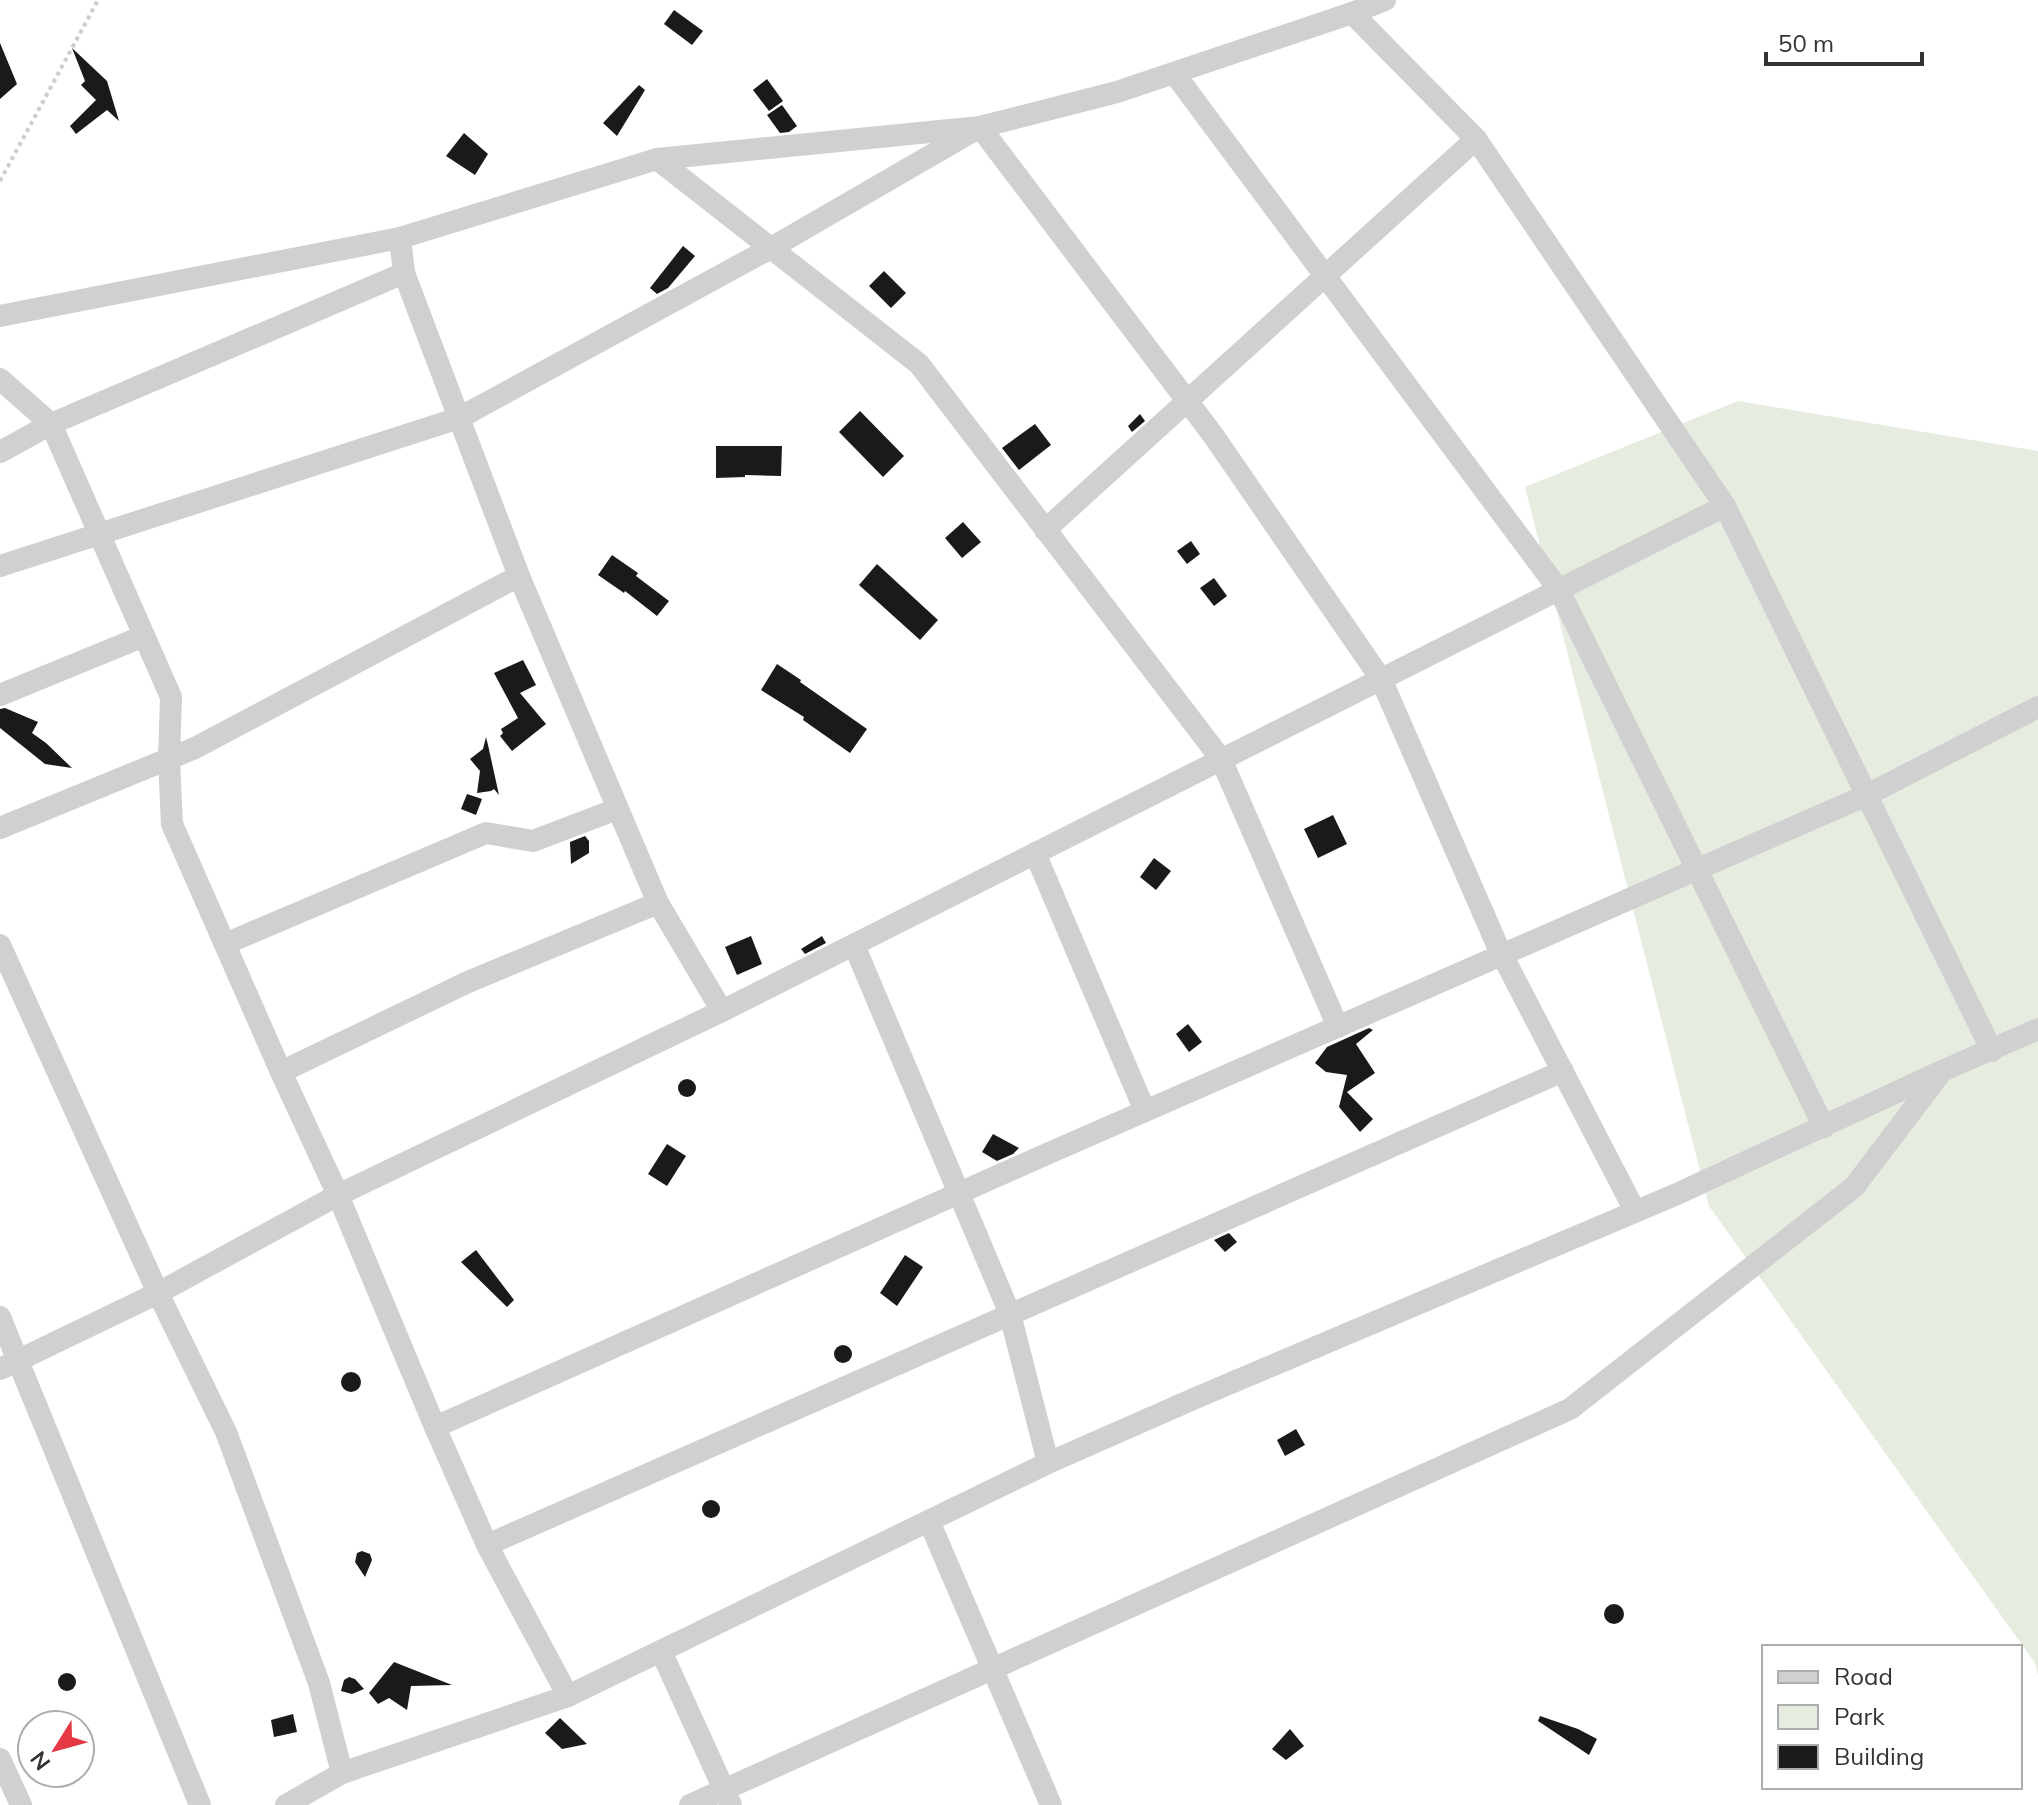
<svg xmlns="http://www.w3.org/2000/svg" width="2038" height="1805" viewBox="0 0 2038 1805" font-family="Mulish,sans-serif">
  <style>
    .green { fill: #e6ecdf }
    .building { fill: #1a1a1a }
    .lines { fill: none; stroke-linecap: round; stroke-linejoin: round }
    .path { stroke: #cdcdcd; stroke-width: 4; stroke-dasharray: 4 4; stroke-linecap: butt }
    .minor { stroke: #d0d0d0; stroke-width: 22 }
  </style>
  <rect width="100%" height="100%" fill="#fff"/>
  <!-- green -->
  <polygon class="green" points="1738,401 2038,451 2038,1675 2035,1663 1709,1206 1525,487"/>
  <!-- building -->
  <g class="building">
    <polygon points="674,10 703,31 692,45 664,24"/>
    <polygon points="0,43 17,84 0,99"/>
    <polygon points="72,48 107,81 119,121 107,110 76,134 70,126 96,100 81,85 85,81"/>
    <polygon points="767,79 783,101 769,111 753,90"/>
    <polygon points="639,85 645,90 617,136 603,123"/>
    <polygon points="782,105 797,126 789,132 780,133 767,115"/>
    <polygon points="464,133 488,154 475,175 446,156"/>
    <polygon points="683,246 695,256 668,288 657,294 650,288"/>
    <polygon points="884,271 906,293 891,308 869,286"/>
    <polygon points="860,411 904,456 883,477 839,432"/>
    <polygon points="1140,414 1145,421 1132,432 1128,426"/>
    <polygon points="1035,424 1051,445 1019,470 1002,448"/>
    <polygon points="716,446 782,446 781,476 745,475 745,477 716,478"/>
    <polygon points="963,522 981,542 962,558 945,538"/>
    <polygon points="1191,541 1200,554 1187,564 1177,551"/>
    <polygon points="612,555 638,573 636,576 669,601 657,616 625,591 624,593 598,575"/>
    <polygon points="877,564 938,620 920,640 859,585"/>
    <polygon points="1214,578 1227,596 1214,606 1200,588"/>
    <polygon points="523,660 536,685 520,693 546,724 512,751 500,736 503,733 501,729 518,718 494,673"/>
    <polygon points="777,664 801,680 800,682 867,729 850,753 803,720 804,717 761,690"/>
    <polygon points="5,708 38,722 32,733 46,743 72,768 45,764 0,728 0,709"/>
    <polygon points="486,737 488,745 499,795 494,789 491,791 477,793 480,771 470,759 483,749"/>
    <polygon points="467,794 482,799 476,815 461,809"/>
    <polygon points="1333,815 1347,844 1318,858 1304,829"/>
    <polygon points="585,836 589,841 589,853 571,864 570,842"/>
    <polygon points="1154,858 1171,871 1156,890 1140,877"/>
    <polygon points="751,936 762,964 737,975 725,947"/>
    <polygon points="822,936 826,943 805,954 801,949"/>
    <polygon points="1188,1024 1202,1042 1189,1052 1176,1034"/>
    <polygon points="1369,1028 1373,1030 1356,1044 1375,1073 1347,1092 1373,1119 1360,1132 1339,1107 1347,1075 1326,1072 1315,1063 1327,1047"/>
    <circle cx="687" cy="1088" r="9"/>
    <polygon points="993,1134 1019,1148 1013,1154 997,1161 982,1152"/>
    <polygon points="667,1144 686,1156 667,1186 648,1174"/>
    <polygon points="1229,1233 1237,1242 1225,1252 1214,1240"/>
    <polygon points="476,1250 514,1300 507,1307 461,1262"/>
    <polygon points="905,1255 923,1267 897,1306 880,1293"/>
    <circle cx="843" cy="1354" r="9"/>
    <circle cx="351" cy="1382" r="10"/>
    <polygon points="1296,1429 1305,1445 1285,1456 1277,1440"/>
    <circle cx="711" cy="1509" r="9"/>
    <polygon points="362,1551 370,1554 372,1560 365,1577 355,1562 357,1553"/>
    <circle cx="1614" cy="1614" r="10"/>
    <polygon points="394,1662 452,1685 411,1686 407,1710 389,1698 378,1704 369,1693"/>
    <circle cx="67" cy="1682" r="9"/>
    <polygon points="349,1677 355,1679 364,1689 352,1694 341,1691 344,1680"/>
    <polygon points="293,1714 297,1732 274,1737 271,1720"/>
    <polygon points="1540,1716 1578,1729 1597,1739 1589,1755 1538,1721"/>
    <polygon points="560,1718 587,1744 562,1749 545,1733"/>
    <polygon points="1290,1729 1304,1746 1286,1760 1272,1749"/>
  </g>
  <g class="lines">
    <!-- path -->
    <polyline class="path" points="0,181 98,0"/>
    <!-- minor -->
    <g class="minor">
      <polyline points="1352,13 1476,139 1725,506 1992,1051"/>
      <polyline points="1174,73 1559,590 1824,1127"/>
      <polyline points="657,159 919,364 1221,759 1338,1027"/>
      <polyline points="400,238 404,273 519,576 658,903 722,1011"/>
      <polyline points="0,316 400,238 657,159 980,127 1213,435 1381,679 1498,947 1635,1211"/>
      <polyline points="0,379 51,424 171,697 169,759 172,824 281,1072 338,1195 435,1427 487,1545 568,1696"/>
      <polyline points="0,452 51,424 404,273"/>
      <polyline points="1045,530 1476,139"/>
      <polyline points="0,566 459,418 771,248 980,127 1117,92 1352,13 1385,0"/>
      <polyline points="0,695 144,636"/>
      <polyline points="0,828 195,748 519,576"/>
      <polyline points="1035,853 1145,1111"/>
      <polyline points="225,944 486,833 533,841 617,809"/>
      <polyline points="0,945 158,1293 226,1432 319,1683 342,1773"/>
      <polyline points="854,945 1010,1314 1048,1463"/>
      <polyline points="281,1072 468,982 658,903"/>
      <polyline points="0,1317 200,1805"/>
      <polyline points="0,1369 158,1293 338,1195 722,1011 1725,506"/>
      <polyline points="435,1427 1040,1157 1867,795 2038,707"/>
      <polyline points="929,1521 1051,1805"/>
      <polyline points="487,1545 1563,1071"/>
      <polyline points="661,1651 731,1805"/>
      <polyline points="0,1759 21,1805"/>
      <polyline points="286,1805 342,1773 568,1696 1048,1463 1198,1397 1677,1194 1942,1071 2038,1029"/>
      <polyline points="690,1805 1570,1409 1854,1187 1939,1075"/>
    </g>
  </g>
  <!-- legend -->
  <rect x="1762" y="1645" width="260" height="144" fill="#ffffff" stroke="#adadad" stroke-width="2"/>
  <rect x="1778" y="1671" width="40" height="12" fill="#d0d0d0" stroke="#adadad" stroke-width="2"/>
  <text x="1834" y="1685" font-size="24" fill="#333333">Road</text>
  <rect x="1778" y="1705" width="40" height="24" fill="#e6ecdf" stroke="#adadad" stroke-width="2"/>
  <text x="1834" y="1725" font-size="24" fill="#333333">Park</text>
  <rect x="1778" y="1745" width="40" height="24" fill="#1a1a1a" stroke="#adadad" stroke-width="2"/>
  <text x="1834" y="1765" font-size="24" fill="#333333">Building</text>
  <!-- north arrow -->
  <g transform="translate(56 1749) rotate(233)"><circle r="38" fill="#ffffff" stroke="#adadad" stroke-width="2"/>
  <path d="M0-6L14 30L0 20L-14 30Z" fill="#e63946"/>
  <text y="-12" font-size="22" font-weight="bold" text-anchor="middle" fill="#333333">N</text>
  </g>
  <!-- scale -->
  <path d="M1766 52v12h156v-12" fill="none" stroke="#333333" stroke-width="4"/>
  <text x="1778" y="52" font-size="24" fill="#333333" stroke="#ffffff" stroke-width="6" paint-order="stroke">50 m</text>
</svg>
